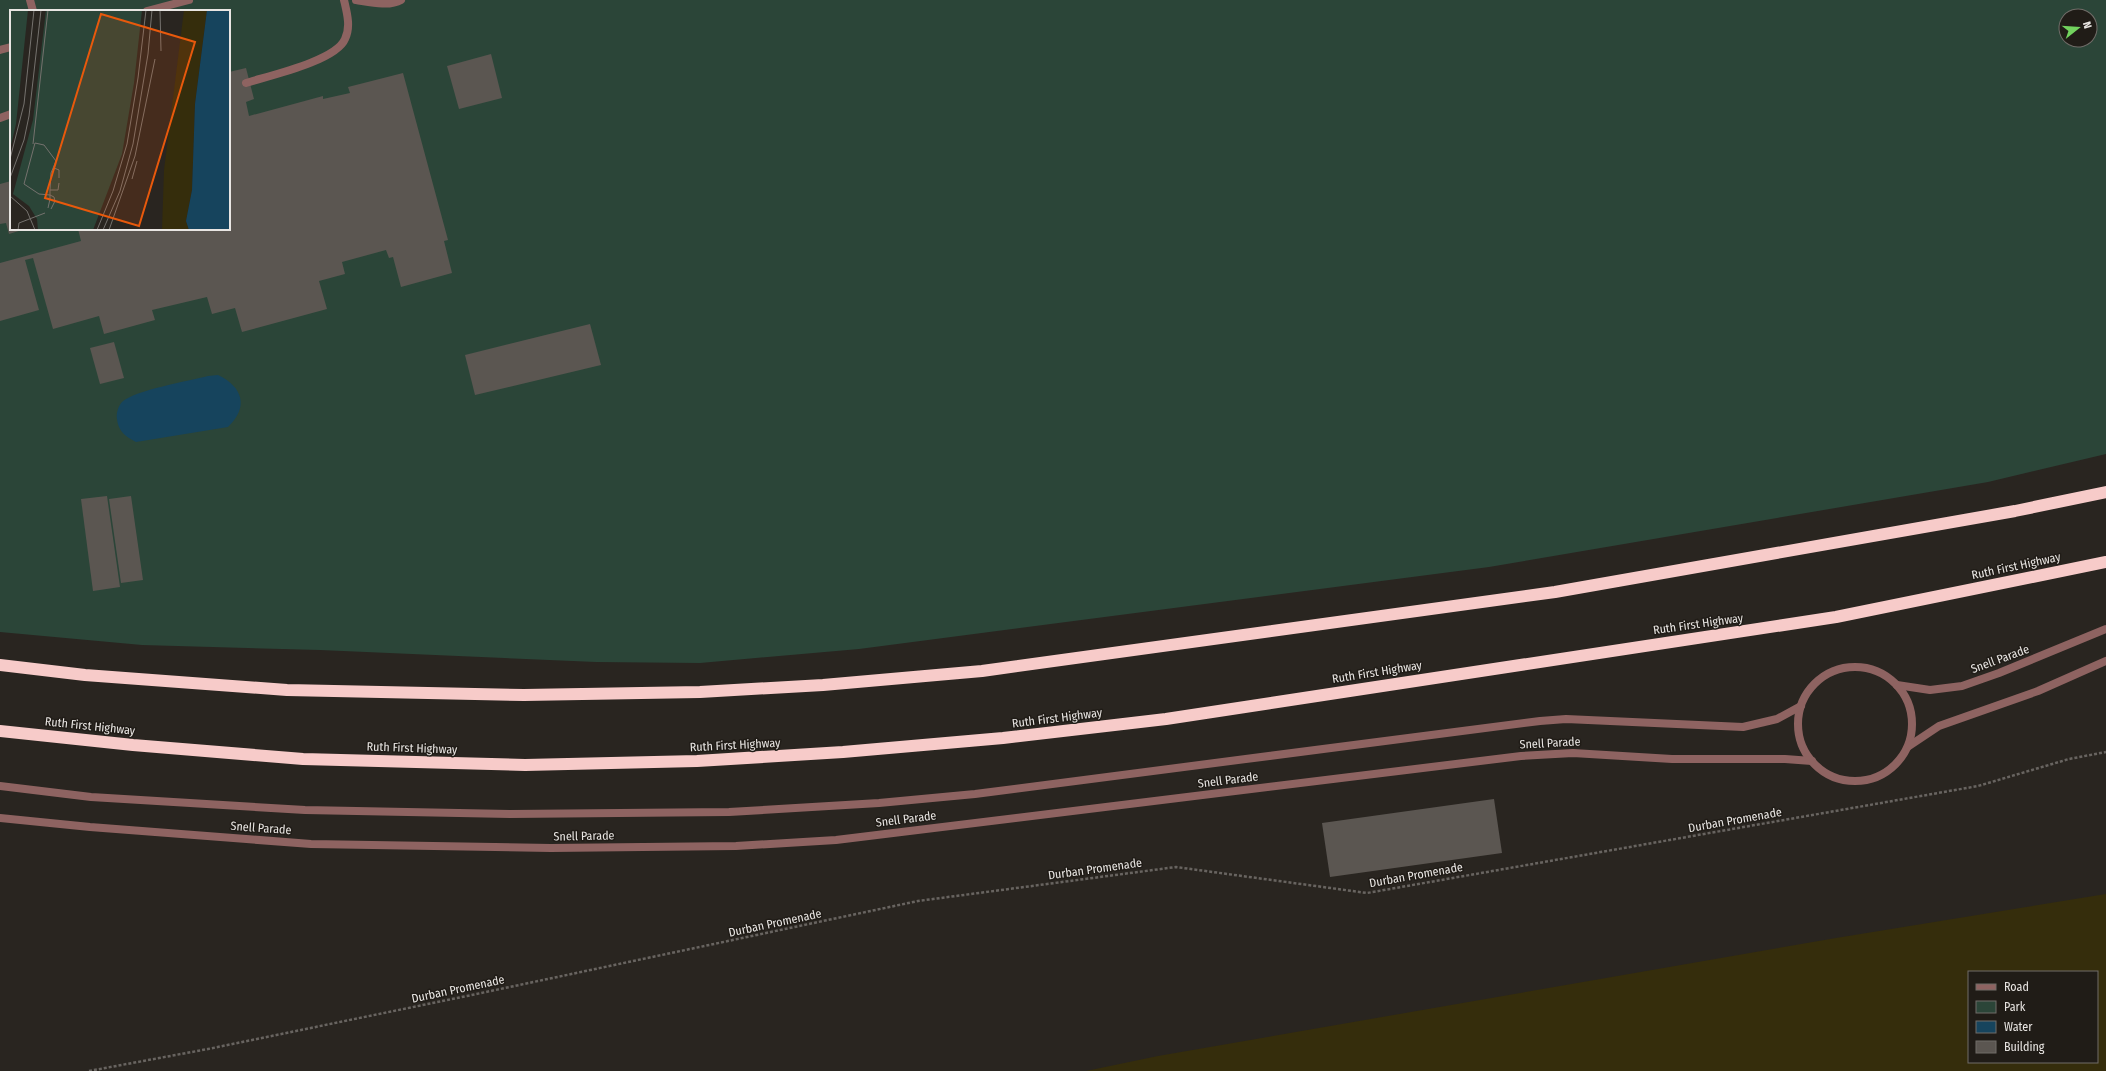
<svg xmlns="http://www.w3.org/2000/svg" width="2106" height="1071" viewBox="0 0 2106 1071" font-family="'Fira Sans Condensed',sans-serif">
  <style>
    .green { fill: #2b4538; fill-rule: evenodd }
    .sand { fill: #352d0c; fill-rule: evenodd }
    .water { fill: #16445d }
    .building { fill: #5b5651 }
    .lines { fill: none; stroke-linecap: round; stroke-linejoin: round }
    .path { stroke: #686460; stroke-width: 2.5; stroke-dasharray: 3 2; stroke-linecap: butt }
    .lane { stroke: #8e6361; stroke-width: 8 }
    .street { stroke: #8e6361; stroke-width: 8 }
    .highway { stroke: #f7cbc9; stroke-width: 12 }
    .labels { text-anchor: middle; stroke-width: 3; stroke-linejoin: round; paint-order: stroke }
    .street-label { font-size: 12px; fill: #e8e5e2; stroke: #201c17 }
    .inset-road { fill: none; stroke: #75726e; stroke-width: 1 }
    .view { fill: #e8590c; fill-opacity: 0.15; stroke: #e8590c; stroke-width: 2 }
    .inset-edge { fill: none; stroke: #e8e5e2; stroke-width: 2 }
  </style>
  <rect width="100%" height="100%" fill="#292520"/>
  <!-- green -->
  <path class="green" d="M 0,0 L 2106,0 L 2106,454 L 1988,482 L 1489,567 L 859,649 L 700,663 L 596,662 L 320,650 L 142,645 L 0,632 ZM 11,11 L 229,11 L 229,229 L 11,229 ZM 2066,16 L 2090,16 L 2090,40 L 2066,40 Z"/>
  <!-- sand -->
  <path class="sand" d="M 2106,894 L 2106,1071 L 1086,1071 L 1158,1056 L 1836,938 ZM 1969,972 L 2097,972 L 2097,1062 L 1969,1062 Z"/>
  <!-- water -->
  <path class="water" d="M 218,375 C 243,387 249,407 228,427 L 136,442 C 126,437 118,431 117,419 C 116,414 118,406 122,402 C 135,390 189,381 208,376 Z"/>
  <!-- building -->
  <g class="building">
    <polygon points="491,54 502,98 459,109 447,66"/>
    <polygon points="246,68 254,99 246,102 249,116 323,96 323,99 350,93 348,87 403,73 448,240 444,241 452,273 401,287 393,257 389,258 386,250 342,262 345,274 319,281 327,309 242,332 235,308 212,314 207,297 152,310 155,320 104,334 99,316 53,329 33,258 25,260 39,310 0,321 0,263 81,241 78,229 229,229 229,72"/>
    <polygon points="11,181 11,229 25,229 9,234 6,223 0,224 0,184"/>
    <polygon points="590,324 601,365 475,395 465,355"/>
    <polygon points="114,342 124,378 100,384 90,348"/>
    <polygon points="107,496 120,587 93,591 81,499"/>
    <polygon points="131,496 143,580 121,583 109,499"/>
    <polygon points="1494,799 1502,853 1330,877 1322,823"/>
  </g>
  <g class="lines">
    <!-- path -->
    <polyline class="path" points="89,1071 208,1049 467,996 918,901 1176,867 1367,893 1978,786 2069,759 2106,752"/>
    <!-- lane -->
    <g class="lane">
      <polyline points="30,0 33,11"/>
      <path d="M 356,0 C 369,2 389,7 401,0"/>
      <polyline points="147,11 189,0"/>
      <polyline points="0,50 11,47"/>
      <path d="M 246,83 C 268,76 336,61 345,39 C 351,27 347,13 344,0"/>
      <polyline points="0,118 11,114"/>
    </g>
    <!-- street -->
    <g class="street">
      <circle cx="1855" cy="724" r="57"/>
      <polyline points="1897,685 1930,690 1962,686 1999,673 2106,629"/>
      <polyline points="1909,746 1939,726 2038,691 2106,661"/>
      <polyline points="0,786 91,797 305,810 510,814 729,812 879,803 975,794 1540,721 1566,719 1743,727 1777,719 1801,706"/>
      <polyline points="0,818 90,827 311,844 551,848 736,846 836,840 1521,756 1573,753 1672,759 1785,759 1812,761"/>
    </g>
    <!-- highway -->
    <g class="highway">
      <polyline points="0,665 85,675 287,690 524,695 700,692 823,685 982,671 1555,592 2015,511 2106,492"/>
      <polyline points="0,731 133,745 303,759 525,765 697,761 843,752 1003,738 1166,719 1836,617 2106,562"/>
    </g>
  </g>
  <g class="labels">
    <!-- street labels -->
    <g class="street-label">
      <text transform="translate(2016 566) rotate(-12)" y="4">Ruth First Highway</text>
      <text transform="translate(1698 624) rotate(-8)" y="4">Ruth First Highway</text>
      <text transform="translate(2000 659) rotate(-20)" y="4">Snell Parade</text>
      <text transform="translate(1377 672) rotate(-9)" y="4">Ruth First Highway</text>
      <text transform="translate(1057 718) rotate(-7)" y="4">Ruth First Highway</text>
      <text transform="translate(90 726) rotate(6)" y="4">Ruth First Highway</text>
      <text transform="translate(1550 743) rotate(-3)" y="4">Snell Parade</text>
      <text transform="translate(735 745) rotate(-3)" y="4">Ruth First Highway</text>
      <text transform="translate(412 748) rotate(2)" y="4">Ruth First Highway</text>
      <text transform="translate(1228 780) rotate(-7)" y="4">Snell Parade</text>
      <text transform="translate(906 819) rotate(-7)" y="4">Snell Parade</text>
      <text transform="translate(1735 820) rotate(-10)" y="4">Durban Promenade</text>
      <text transform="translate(261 828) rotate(4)" y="4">Snell Parade</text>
      <text transform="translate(584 836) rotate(-1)" y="4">Snell Parade</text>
      <text transform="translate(1095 869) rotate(-8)" y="4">Durban Promenade</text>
      <text transform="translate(1416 875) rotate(-10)" y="4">Durban Promenade</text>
      <text transform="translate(775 923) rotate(-12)" y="4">Durban Promenade</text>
      <text transform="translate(458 989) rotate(-12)" y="4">Durban Promenade</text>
    </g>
  </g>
  <!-- overview -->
  <g transform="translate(10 10)">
    <rect width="220" height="220" fill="#292520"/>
    <path d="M 0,0 L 18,0 L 6,114 L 0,139 ZM 36,0 L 132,0 L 124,73 L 112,144 L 83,220 L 28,220 L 27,209 L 19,196 L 3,184 L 23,110 Z" fill="#2b4538"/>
    <path d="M 174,0 L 197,0 L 185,94 L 182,180 L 176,211 L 179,220 L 152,220 L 154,160 Z" fill="#352d0c"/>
    <path d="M 197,0 L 220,0 L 220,220 L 179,220 L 176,211 L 182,180 L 185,94 Z" fill="#16445d"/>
    <path class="inset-road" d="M 150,0 L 151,41M 23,134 L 38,0M 0,149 L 14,94 L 24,0M 44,158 L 49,160 L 49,168M 0,168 L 14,130 L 19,106 L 31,0M 122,169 L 127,151M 40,180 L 48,180 L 49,173M 0,186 L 17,201 L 25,220M 38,198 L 40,189 L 40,180 L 41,163 L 46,151 L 34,135 L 25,133 L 14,174 L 29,184 L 40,185 L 44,187 L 45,191 L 41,199M 8,220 L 9,213 L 35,203M 87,220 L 103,181 L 117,134 L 128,68 L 136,0M 93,220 L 110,181 L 123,134 L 138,44 L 142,0M 99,220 L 125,146 L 145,49"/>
    <path class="view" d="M 91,4 L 185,32 L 129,216 L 35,188 Z"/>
    <rect width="220" height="220" class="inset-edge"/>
  </g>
  <!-- legend -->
  <rect x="1968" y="971" width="130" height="92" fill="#201c17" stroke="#706c68"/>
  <rect x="1976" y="984" width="20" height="6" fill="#8e6361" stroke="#706c68"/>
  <text x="2004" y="991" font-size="12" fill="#e8e5e2">Road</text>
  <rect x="1976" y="1001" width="20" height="12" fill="#2b4538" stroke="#706c68"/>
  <text x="2004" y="1011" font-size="12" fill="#e8e5e2">Park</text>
  <rect x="1976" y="1021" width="20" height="12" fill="#16445d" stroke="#706c68"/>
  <text x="2004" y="1031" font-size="12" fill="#e8e5e2">Water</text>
  <rect x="1976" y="1041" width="20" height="12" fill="#5b5651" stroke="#706c68"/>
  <text x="2004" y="1051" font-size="12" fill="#e8e5e2">Building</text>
  <!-- north arrow -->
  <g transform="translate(2078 28) rotate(73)"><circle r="19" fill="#201c17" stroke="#706c68"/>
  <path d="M0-3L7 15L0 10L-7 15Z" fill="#72d25e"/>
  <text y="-6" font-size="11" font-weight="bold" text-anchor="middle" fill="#e8e5e2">N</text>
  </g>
</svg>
